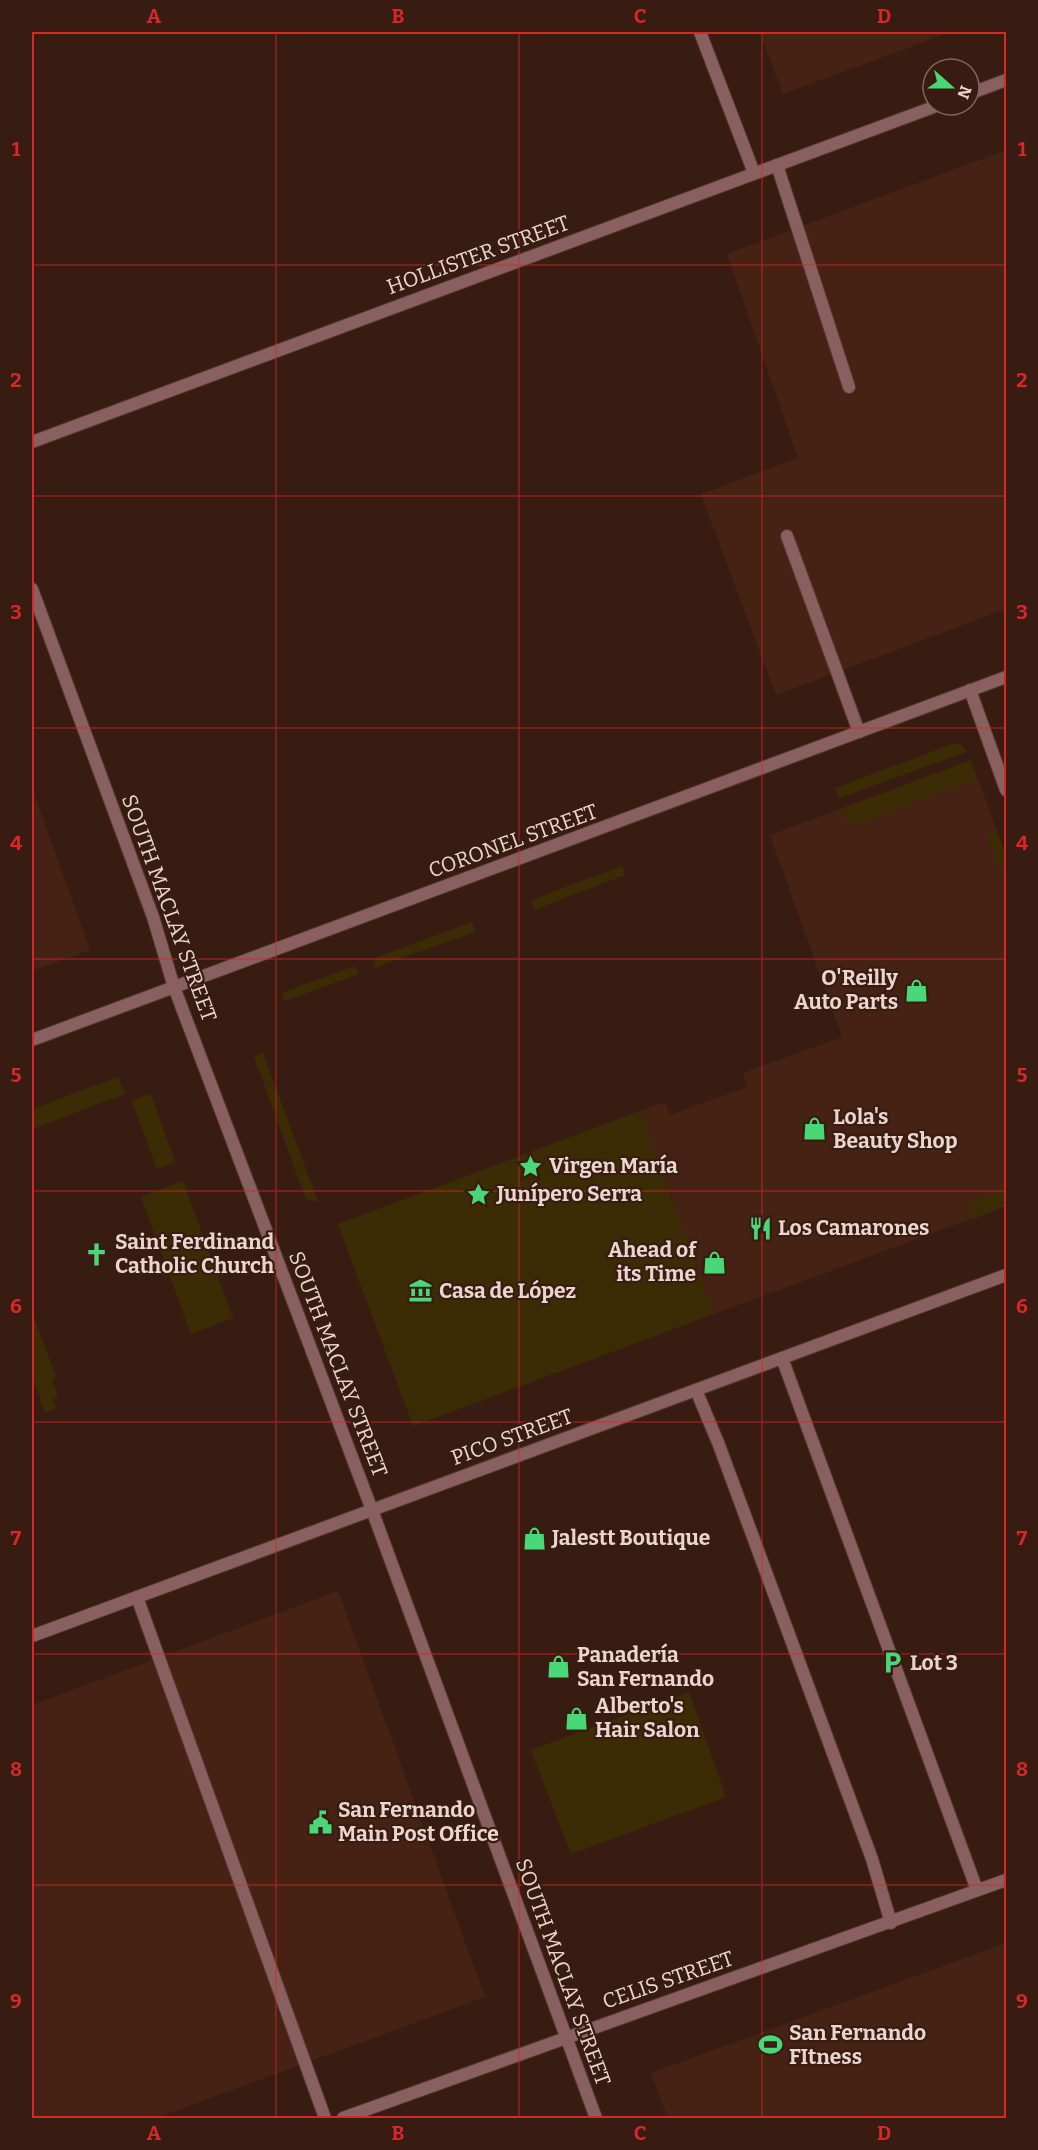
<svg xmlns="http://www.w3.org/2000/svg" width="1038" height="2150" viewBox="0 0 1038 2150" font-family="Bitter,serif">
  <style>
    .built { fill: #462215 }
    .green { fill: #3c2c06 }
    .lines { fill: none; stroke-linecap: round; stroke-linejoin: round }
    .service-casing { stroke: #553a2f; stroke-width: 14 }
    .minor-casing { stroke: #553a2f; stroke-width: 14 }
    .tertiary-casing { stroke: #553a2f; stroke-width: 14 }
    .service { stroke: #895f5f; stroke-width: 12 }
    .minor { stroke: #895f5f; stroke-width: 12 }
    .tertiary { stroke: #895f5f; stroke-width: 12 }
    .grid { fill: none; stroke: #d62828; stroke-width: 1.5; stroke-opacity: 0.55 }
    .labels { text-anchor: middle; stroke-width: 4.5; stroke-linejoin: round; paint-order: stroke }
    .street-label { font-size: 21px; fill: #ead6ce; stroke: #391c11 }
    .poi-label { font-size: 21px; font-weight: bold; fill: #ead6ce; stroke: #391c11; text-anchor: start }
    .neatline { fill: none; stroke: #d62828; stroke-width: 2 }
    .grid-label { font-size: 20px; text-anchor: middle; font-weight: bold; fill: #d62828 }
  </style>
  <rect width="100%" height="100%" fill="#391c11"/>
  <!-- built -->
  <g class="built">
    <polygon points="760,32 951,32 783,94"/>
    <polygon points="1006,150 1006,609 776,695 701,494 798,458 727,254"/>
    <polygon points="971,760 1006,857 1006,1206 714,1314 640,1111 665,1102 670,1115 747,1087 743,1073 842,1037 770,835"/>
    <polygon points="32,788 90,950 32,971"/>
    <polygon points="338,1591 485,1997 156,2118 32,2118 32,1705"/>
    <polygon points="1006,1943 1006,2118 668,2118 651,2073"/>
  </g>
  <!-- green -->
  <g class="green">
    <polygon points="955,743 963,746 966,752 839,798 835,788"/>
    <polygon points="971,760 976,779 853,826 847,824 842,809"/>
    <polygon points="991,828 997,831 1006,857 1006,869 1001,871 987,835"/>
    <polygon points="622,866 625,875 534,910 531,900"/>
    <polygon points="472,922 475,932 374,968 375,958"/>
    <polygon points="354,966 359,974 285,1001 282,993"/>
    <polygon points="263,1053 318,1202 306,1199 254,1057"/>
    <polygon points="118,1077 125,1094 32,1129 32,1109"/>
    <polygon points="151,1094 175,1162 157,1169 132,1101"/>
    <polygon points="640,1111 714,1314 413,1426 338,1224"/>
    <polygon points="183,1181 233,1318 191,1334 141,1197"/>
    <polygon points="1006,1189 1006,1206 973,1219 967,1204"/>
    <polygon points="32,1312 56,1377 52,1380 58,1396 53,1398 56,1408 45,1413 32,1374"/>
    <polygon points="689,1692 726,1797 571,1854 531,1750"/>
  </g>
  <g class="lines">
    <defs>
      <g id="service">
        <polyline points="700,32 754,173"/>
        <polyline points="777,165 849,387"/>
        <polyline points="787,536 859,732"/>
        <polyline points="970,690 1006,790"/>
        <polyline points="782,1358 977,1890"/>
        <polyline points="696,1390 719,1445 872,1859 891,1923"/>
        <polyline points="137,1597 325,2118"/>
      </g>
      <g id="minor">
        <polyline points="969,94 1006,80"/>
        <polyline points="32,442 939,105"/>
        <polyline points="32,1040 1006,677"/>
        <polyline points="32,1636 1006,1275"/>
        <polyline points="343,2118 1006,1880"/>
      </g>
      <polyline id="tertiary" points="32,589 153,917 174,987 372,1510 596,2118"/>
    </defs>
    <!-- service casing -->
    <use href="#service" class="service-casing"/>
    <!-- minor casing -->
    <use href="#minor" class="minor-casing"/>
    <!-- tertiary casing -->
    <use href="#tertiary" class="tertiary-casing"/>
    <!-- service -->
    <use href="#service" class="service"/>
    <!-- minor -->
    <use href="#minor" class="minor"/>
    <!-- tertiary -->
    <use href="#tertiary" class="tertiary"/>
  </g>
  <!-- grid -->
  <path class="grid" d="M 276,32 L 276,2118M 519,32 L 519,2118M 762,32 L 762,2118M 32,265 L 1006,265M 32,496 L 1006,496M 32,728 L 1006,728M 32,959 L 1006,959M 32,1191 L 1006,1191M 32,1422 L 1006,1422M 32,1654 L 1006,1654M 32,1885 L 1006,1885"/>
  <!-- icons -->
  <defs>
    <symbol id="shop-bare" viewBox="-9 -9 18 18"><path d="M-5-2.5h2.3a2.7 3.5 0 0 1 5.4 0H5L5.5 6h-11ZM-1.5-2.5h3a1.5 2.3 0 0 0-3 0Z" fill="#4ad778" stroke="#391c11" stroke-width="2.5" paint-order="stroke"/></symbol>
    <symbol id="sight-bare" viewBox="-9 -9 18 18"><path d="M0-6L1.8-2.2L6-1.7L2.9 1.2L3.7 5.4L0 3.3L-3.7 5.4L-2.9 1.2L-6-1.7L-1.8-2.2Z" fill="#4ad778" stroke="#391c11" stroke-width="2.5" paint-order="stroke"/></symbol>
    <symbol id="restaurant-bare" viewBox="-9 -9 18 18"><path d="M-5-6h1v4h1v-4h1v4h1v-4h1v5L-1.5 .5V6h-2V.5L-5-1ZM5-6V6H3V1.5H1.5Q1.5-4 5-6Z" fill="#4ad778" stroke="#391c11" stroke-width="2.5" paint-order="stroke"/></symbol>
    <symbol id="church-bare" viewBox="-9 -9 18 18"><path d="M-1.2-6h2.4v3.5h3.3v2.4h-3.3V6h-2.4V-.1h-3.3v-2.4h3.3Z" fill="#4ad778" stroke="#391c11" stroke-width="2.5" paint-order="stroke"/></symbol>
    <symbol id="museum-bare" viewBox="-9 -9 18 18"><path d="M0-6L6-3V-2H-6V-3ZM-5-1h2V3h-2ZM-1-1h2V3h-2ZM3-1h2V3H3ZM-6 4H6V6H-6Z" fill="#4ad778" stroke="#391c11" stroke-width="2.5" paint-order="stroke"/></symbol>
    <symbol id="parking-bare" viewBox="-9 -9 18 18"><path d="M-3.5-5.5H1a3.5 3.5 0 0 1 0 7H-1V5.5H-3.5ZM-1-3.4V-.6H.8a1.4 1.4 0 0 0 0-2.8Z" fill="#4ad778" stroke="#391c11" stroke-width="2.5" paint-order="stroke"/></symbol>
    <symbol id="civic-bare" viewBox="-9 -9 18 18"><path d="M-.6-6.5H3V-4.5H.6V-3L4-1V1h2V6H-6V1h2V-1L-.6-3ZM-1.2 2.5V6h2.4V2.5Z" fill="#4ad778" stroke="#391c11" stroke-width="2.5" paint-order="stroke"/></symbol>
    <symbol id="stadium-bare" viewBox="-9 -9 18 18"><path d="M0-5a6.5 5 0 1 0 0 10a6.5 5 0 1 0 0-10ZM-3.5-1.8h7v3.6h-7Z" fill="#4ad778" stroke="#391c11" stroke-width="2.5" paint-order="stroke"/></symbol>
  </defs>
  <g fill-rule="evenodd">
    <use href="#shop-bare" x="900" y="974" width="33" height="33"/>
    <use href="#shop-bare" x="798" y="1112" width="33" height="33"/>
    <use href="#sight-bare" x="514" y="1150" width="33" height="33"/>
    <use href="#sight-bare" x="462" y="1178" width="33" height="33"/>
    <use href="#restaurant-bare" x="744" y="1212" width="33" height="33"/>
    <use href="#church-bare" x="80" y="1238" width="33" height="33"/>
    <use href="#shop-bare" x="698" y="1246" width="33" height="33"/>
    <use href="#museum-bare" x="404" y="1274" width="33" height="33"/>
    <use href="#shop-bare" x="518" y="1522" width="33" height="33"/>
    <use href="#parking-bare" x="876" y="1646" width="33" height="33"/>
    <use href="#shop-bare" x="542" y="1650" width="33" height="33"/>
    <use href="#shop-bare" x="560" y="1702" width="33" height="33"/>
    <use href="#civic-bare" x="304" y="1806" width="33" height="33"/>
    <use href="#stadium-bare" x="754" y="2028" width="33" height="33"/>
  </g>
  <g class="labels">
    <!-- street labels -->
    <g class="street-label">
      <text transform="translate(478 255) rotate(-20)" y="7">HOLLISTER STREET</text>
      <text transform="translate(513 841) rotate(-20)" y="7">CORONEL STREET</text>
      <text transform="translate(169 908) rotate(70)" y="7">SOUTH MACLAY STREET</text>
      <text transform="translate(338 1364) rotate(69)" y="7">SOUTH MACLAY STREET</text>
      <text transform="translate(512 1437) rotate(-20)" y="7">PICO STREET</text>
      <text transform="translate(563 1972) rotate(70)" y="7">SOUTH MACLAY STREET</text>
      <text transform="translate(668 1980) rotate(-19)" y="7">CELIS STREET</text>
    </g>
    <!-- poi labels -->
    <g class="poi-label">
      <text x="898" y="985" text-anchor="end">O'Reilly<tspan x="898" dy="24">Auto Parts</tspan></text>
      <text x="833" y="1124">Lola's<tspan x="833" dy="24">Beauty Shop</tspan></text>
      <text x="549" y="1173">Virgen María</text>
      <text x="497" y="1201">Junípero Serra</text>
      <text x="778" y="1235">Los Camarones</text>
      <text x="115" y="1249">Saint Ferdinand<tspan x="115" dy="24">Catholic Church</tspan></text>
      <text x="696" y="1257" text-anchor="end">Ahead of<tspan x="696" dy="24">its Time</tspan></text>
      <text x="439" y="1298">Casa de López</text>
      <text x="552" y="1545">Jalestt Boutique</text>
      <text x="577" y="1662">Panadería<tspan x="577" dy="24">San Fernando</tspan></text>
      <text x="910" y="1670">Lot 3</text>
      <text x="595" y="1713">Alberto's<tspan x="595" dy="24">Hair Salon</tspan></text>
      <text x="338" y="1817">San Fernando<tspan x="338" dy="24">Main Post Office</tspan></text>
      <text x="789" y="2040">San Fernando<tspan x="789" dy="24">FItness</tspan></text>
    </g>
  </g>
  <!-- border -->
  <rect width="1038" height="2150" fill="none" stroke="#391c11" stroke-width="66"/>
  <!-- north arrow -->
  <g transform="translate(951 87) rotate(111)"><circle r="28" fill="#391c11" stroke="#80665d" stroke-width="1.5"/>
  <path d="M0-4.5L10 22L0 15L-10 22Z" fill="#4ad778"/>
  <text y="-9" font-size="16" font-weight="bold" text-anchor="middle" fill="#ead6ce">N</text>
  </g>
  <rect x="33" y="33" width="972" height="2084" class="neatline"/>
  <g class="grid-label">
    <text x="154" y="23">A</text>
    <text x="398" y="23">B</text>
    <text x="640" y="23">C</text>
    <text x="884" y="23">D</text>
    <text x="16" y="156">1</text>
    <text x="1022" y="156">1</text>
    <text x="16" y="387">2</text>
    <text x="1022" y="387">2</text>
    <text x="16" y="619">3</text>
    <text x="1022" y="619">3</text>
    <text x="16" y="850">4</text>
    <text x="1022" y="850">4</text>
    <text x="16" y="1082">5</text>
    <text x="1022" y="1082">5</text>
    <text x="16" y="1313">6</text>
    <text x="1022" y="1313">6</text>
    <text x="16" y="1545">7</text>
    <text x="1022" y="1545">7</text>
    <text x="16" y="1776">8</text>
    <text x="1022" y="1776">8</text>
    <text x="16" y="2008">9</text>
    <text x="1022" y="2008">9</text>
    <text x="154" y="2140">A</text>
    <text x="398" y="2140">B</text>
    <text x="640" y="2140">C</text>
    <text x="884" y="2140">D</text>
  </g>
</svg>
